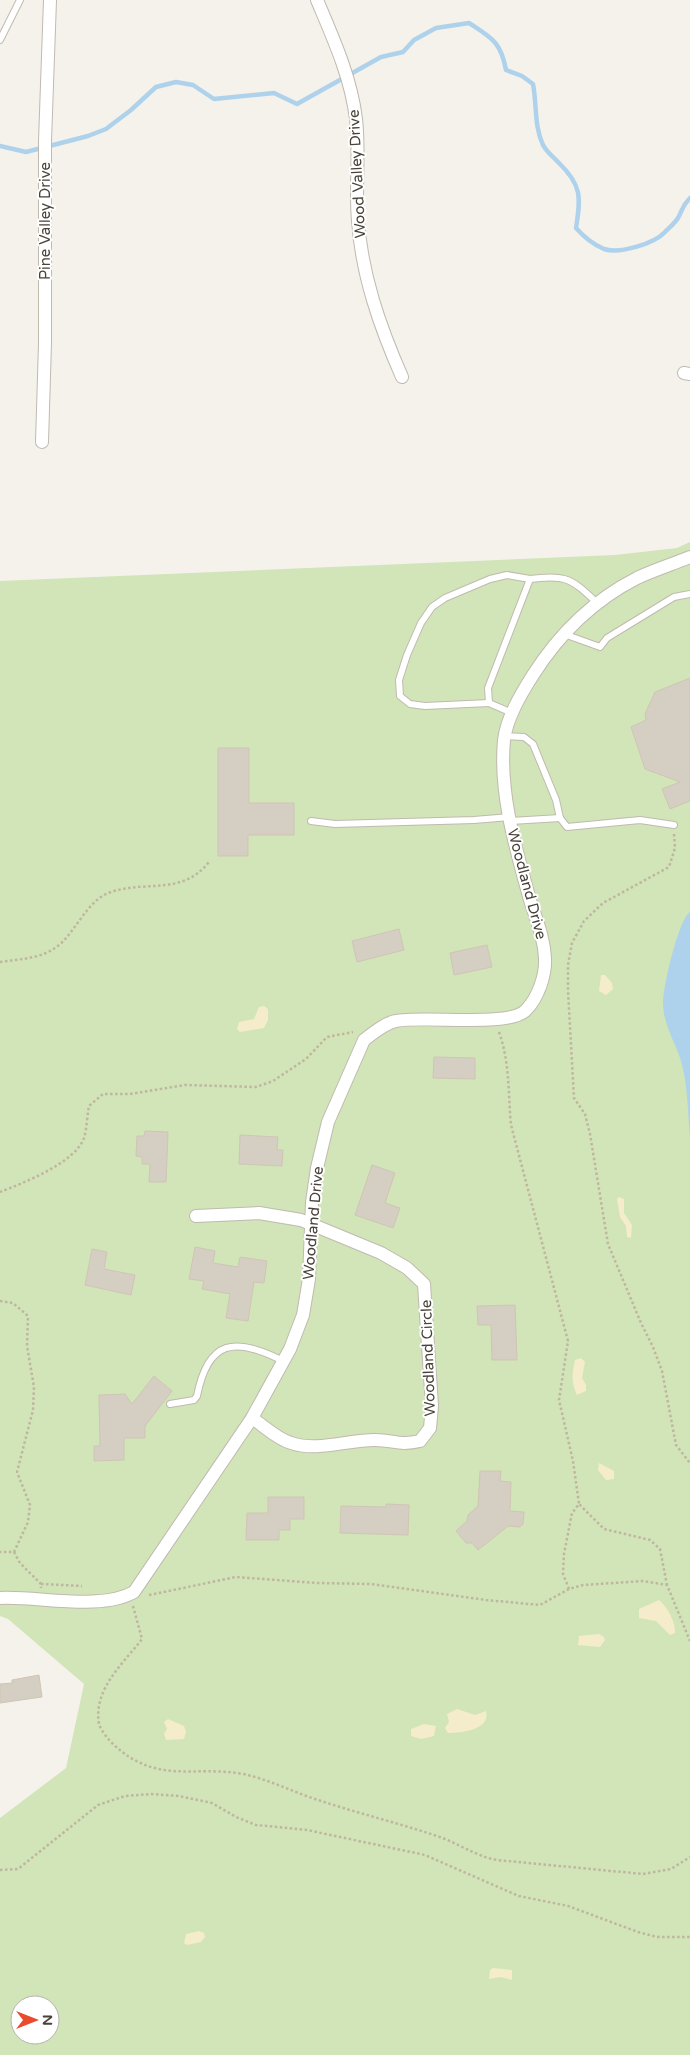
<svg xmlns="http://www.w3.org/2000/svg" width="690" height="2055" viewBox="0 0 690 2055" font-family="'Varela Round',sans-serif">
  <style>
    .green { fill: #d1e5b8; fill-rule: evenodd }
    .sand { fill: #f5eccb }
    .water { fill: #aed2ec }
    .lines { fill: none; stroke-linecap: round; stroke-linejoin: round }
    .stream { stroke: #aed2ec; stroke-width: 4.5 }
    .building { fill: #d5cec2; stroke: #d0c5b5 }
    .lane-casing { stroke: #c0baaf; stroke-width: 8 }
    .street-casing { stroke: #c0baaf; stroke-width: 14 }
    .path { stroke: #c0b5a1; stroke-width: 2.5; stroke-dasharray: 2.5 2.5; stroke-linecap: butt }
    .lane { stroke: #fff; stroke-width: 6 }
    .street { stroke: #fff; stroke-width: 12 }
    .labels { text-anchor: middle; stroke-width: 4; stroke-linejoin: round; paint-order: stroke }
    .street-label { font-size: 15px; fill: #49433a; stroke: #fff }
  </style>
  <rect width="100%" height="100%" fill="#f5f2ec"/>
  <!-- green -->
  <path class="green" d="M 690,542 L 690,2055 L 0,2055 L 0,1818 L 66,1768 L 84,1684 L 8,1619 L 0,1616 L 0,581 L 615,555 L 677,548 ZM 20,2005 L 50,2005 L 50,2035 L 20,2035 Z"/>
  <!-- sand -->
  <g class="sand">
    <polygon points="601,975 605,975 612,983 613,989 606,995 599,991"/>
    <polygon points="264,1006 268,1009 268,1020 264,1028 240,1032 237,1029 239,1022 254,1019 259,1007"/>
    <polygon points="619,1197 624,1199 624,1213 632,1225 631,1238 627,1237 626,1226 620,1217 617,1199"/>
    <path d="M 581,1358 L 585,1362 L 582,1378 L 586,1385 L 586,1391 L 577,1395 C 571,1382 572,1373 575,1360 Z"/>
    <polygon points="599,1463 614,1471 614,1479 606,1480 598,1470"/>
    <path d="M 659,1600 C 667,1606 676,1623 675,1633 L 670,1635 L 656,1621 L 639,1618 L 639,1609 Z"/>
    <polygon points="599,1634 604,1637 605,1640 600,1647 578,1645 579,1636"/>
    <path d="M 457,1709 L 475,1715 L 486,1711 C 491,1730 461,1733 448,1733 L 445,1728 L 449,1722 L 447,1714 Z"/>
    <polygon points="168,1719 184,1726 186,1732 184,1739 166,1740 164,1734 167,1729 164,1722"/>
    <polygon points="424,1724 436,1726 434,1736 421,1739 411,1736 411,1729"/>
    <polygon points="199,1931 204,1933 205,1937 201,1942 187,1945 184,1943 186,1934"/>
    <polygon points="493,1968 512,1970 512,1980 501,1977 489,1979 490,1970"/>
  </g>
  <!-- water -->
  <path class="water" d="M 690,912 L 690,1138 C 688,1115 688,1091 683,1069 C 679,1047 663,1027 663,1003 C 663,988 678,920 690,912 Z"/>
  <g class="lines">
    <!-- stream -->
    <path class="stream" d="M 0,146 L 26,152 L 88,136 L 106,129 L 131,110 L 156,87 L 176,82 L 193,85 L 214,99 L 274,93 L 297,104 L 381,57 L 403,52 L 414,40 L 436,28 L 469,23 C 492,38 501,42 506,70 L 522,76 L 533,84 C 537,105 534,126 543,145 C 546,151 553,157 558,162 C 582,185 581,197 576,228 C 584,237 592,244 604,249 C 619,254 654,244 665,232 C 669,228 675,223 678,218 C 683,209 682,206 690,198"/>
  </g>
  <!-- building -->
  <g class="building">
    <polygon points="690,678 690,801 670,809 662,789 680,782 645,769 631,727 646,720 645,714 655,692"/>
    <polygon points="218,748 249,748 249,803 294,803 294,835 248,835 248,856 218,856"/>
    <polygon points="399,929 404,950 357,962 352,941"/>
    <polygon points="487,945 492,967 454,975 450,953"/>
    <polygon points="434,1057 475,1058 475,1079 433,1078"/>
    <polygon points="145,1131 168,1132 166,1182 149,1182 150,1164 142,1164 142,1157 136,1156 137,1136 144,1136"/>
    <polygon points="240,1135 278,1137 277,1150 283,1150 282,1166 239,1164"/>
    <polygon points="372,1165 395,1173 385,1203 400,1208 393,1228 355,1215"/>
    <polygon points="195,1247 215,1251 213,1263 238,1267 240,1257 267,1261 264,1283 254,1282 248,1321 226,1318 230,1294 202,1289 204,1281 189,1279"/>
    <polygon points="92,1249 107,1252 104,1269 135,1275 131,1295 85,1285"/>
    <polygon points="515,1305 517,1360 492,1360 491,1325 478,1325 477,1306"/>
    <polygon points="154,1376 172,1391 145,1426 145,1438 124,1438 124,1460 94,1461 94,1446 100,1446 99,1395 125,1394 132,1404"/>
    <polygon points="480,1471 501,1471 500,1481 511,1482 510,1511 524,1512 523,1524 520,1527 508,1526 478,1550 472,1543 466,1543 456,1531 467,1521 468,1515 478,1506"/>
    <polygon points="268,1497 304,1497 304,1519 290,1519 290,1530 279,1530 279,1540 246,1540 247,1513 268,1513"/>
    <polygon points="386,1504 409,1505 408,1535 340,1533 341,1506 386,1507"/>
    <polygon points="39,1675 42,1697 0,1703 0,1684 12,1683 12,1680"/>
  </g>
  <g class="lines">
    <defs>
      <g id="lane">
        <polyline points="0,40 20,0"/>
        <polyline points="564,634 600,647 607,638 674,597 690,594"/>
        <polyline points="489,703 425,706 410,704 400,696 399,680 407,655 421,623 432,607 445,598 490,579 507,575 530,579"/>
        <path d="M 512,713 L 489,703 L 488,688 L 530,579 C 566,574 572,579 597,603"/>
        <polyline points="505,736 524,737 533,744 556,800 560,818 567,827 640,820 674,825"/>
        <polyline points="311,821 335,824 474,820 510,817"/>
        <polyline points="511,821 560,818"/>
        <path d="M 170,1404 L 194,1400 L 197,1396 C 208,1340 234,1336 283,1361"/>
      </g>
      <g id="street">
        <path d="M 317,0 C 333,38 351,77 356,119 C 360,152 355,187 358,221 C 362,276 380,327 402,377"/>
        <polyline points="684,373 690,374"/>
        <polyline points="42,442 45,343 45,141 50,0"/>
        <path d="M 196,1216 L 259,1213 L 301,1220 L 381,1253 L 407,1268 L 424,1284 L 432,1406 L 430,1428 L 420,1441 C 399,1446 394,1440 375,1440 C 347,1440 317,1452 291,1443 C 277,1439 264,1426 252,1418"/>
        <path d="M 0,1598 C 39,1596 101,1611 134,1592 L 252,1418 L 290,1349 L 303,1315 L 309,1279 L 312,1202 L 317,1168 L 328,1122 L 364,1040 C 373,1033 385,1023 396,1021 C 424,1015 510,1028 526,1010 C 538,998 546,975 545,958 C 544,937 536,919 530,900 C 516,849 499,794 504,740 C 507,717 521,694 533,675 C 559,634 594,600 637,578 C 654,570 673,564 690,557"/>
      </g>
    </defs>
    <!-- lane casing -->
    <use href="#lane" class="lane-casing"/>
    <!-- street casing -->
    <use href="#street" class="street-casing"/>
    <!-- path -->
    <g class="path">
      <polyline points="674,834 675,848 669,867 603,903 584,921 572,943 568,965 568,991 574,1098 585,1114 590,1134 608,1244 641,1323 653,1347 662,1371 676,1445 690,1463"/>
      <path d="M 0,962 C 19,959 39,959 55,948 C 75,935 86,900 111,892 C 147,880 182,896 209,862"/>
      <path d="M 499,1032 C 510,1063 508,1093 511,1125 L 568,1341 L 559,1400 L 573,1461 L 579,1504"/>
      <path d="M 0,1192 C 23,1183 75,1163 84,1138 C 87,1128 87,1116 89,1106 L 103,1094 L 130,1094 L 185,1085 L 256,1087 L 273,1081 L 306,1059 L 327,1037 L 353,1032"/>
      <polyline points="0,1301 13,1303 28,1316 27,1346 34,1387 33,1410 17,1472 30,1505 28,1522 14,1552 0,1552"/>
      <polyline points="14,1552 20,1563 41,1584 41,1588"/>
      <polyline points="41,1584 82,1586"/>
      <polyline points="569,1589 563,1574 564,1554 572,1513 579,1504 604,1529 650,1540 660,1549 667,1585"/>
      <polyline points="149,1595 236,1577 317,1583 371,1584 486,1600 540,1605 569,1589 583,1585 643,1581 667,1585 690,1641"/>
      <path d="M 133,1606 L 142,1639 C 123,1664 93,1689 99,1724 C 101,1731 109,1740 114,1745 C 158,1785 192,1765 243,1774 C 268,1779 293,1792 318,1800 C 357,1813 398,1823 437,1836 C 458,1843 475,1856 497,1860 L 643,1874 L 671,1869 L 690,1857"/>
      <polyline points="0,1870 18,1869 98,1805 125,1796 151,1794 179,1796 212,1803 236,1817 256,1825 307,1830 425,1855 519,1896 568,1906 638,1932 657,1937 690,1937"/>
    </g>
    <!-- lane -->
    <use href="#lane" class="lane"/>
    <!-- street -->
    <use href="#street" class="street"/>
  </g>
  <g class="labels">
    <!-- street labels -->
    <g class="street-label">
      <text transform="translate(357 174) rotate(-93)" y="5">Wood Valley Drive</text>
      <text transform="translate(45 221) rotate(-90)" y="5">Pine Valley Drive</text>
      <text transform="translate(527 884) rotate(75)" y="5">Woodland Drive</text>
      <text transform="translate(313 1223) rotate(-85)" y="5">Woodland Drive</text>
      <text transform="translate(428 1358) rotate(-92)" y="5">Woodland Circle</text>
    </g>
  </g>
  <!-- north arrow -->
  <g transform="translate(35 2020) rotate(90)"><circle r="24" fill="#ffffff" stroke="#b6b4b0"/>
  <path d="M0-4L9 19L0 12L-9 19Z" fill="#ea4a2e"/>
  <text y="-8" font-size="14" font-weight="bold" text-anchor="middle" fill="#49433a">N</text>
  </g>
</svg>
